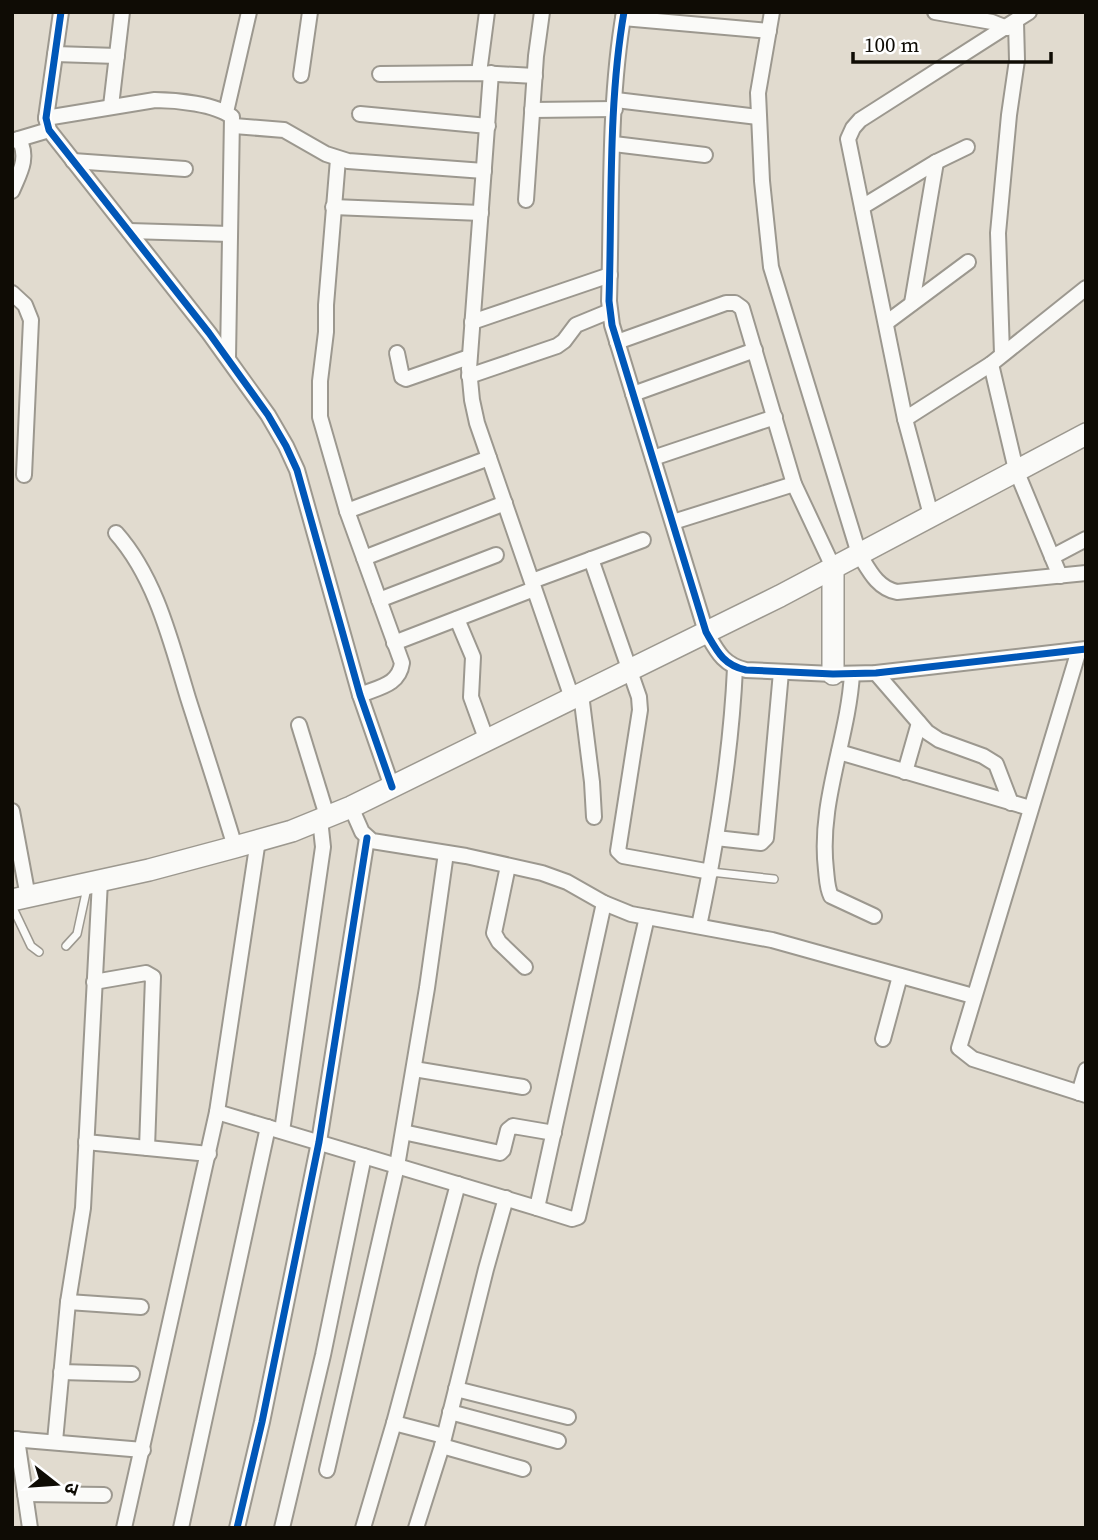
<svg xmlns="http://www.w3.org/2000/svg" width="1098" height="1540" viewBox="0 0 1098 1540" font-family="'Source Serif 4','Noto Sans Devanagari',serif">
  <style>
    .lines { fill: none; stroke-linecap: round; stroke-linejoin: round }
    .lane-casing { stroke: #9c988f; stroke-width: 10 }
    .street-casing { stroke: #9c988f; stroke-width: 18 }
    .secondary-casing { stroke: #9c988f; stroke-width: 24 }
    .lane { stroke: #fafaf8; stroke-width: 7 }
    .street { stroke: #fafaf8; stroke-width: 14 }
    .secondary { stroke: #fafaf8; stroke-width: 21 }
    .cycleway-casing { stroke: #fff; stroke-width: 11 }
    .cycleway { stroke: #0057b8; stroke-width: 7 }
  </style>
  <rect width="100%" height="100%" fill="#e1dbcf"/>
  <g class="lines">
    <defs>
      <g id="lane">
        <polyline points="711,872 774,879"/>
        <polyline points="12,906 31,946 39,952"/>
        <polyline points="66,946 77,934 87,888"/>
      </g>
      <g id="street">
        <polyline points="61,12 46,118 49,130 209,333 268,415 286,446 297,470 360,695 392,787"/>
        <path d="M 624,12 C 608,104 612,207 609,301 L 612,325 L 706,632 C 717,651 723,665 746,670 L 833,674 L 876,673 L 1086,649"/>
        <path d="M 772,12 L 758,93 L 762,181 L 771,267 L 859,554 C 869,570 877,588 897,592 L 1086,573"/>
        <polyline points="935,12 992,22 1007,28"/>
        <polyline points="623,18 769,31"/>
        <polyline points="55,54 117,56"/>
        <polyline points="479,73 487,12"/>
        <polyline points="491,73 469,369 472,400 477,423 572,698"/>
        <polyline points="380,74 479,73 535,76"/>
        <polyline points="301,75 310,12"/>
        <polyline points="616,100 758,117"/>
        <polyline points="111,106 122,12"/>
        <polyline points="532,110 615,109"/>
        <polyline points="226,112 249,12"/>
        <polyline points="360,114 488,126"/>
        <path d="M 46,118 L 155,100 C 176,100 216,104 232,117 L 228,358"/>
        <polyline points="234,126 284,130 326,154 348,161 484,171"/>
        <polyline points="12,141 49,130"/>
        <polyline points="614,144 705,155"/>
        <path d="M 338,159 L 326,305 L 326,332 L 320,381 L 320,417 L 347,511 L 402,663 C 399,685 379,687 360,695"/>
        <polyline points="73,161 185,169"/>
        <path d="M 12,191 C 20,172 29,158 19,139"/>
        <polyline points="526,200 536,56 542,12"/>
        <polyline points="333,207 481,213"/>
        <polyline points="862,207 936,162 967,147"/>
        <polyline points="129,231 230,234"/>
        <polyline points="12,293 25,305 31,320 24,475"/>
        <polyline points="912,303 936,162"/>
        <polyline points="472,322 610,275"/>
        <polyline points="886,323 968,262"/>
        <polyline points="617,342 726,303 735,303 742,308 794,484 833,567"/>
        <polyline points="397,353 402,377 406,379 469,357"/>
        <polyline points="1002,354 998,233 1009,115 1017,60 1016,22"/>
        <polyline points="991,364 1016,470 1060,576"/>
        <polyline points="469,376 557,346 564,341 576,325 610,311"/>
        <polyline points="633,394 755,350"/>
        <polyline points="905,419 991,364 1086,288"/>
        <polyline points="653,458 775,417"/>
        <polyline points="347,511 489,458"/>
        <polyline points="931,515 905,419 848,139 853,128 860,120 1029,12"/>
        <polyline points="673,522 794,484"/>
        <path d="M 116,533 C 156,578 171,642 188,698 C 204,748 220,797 235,847"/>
        <polyline points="1052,557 1086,539"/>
        <polyline points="364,558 505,503"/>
        <polyline points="591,559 639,697 640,710 618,851 623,856 711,872"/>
        <polyline points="532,581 643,540"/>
        <polyline points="379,600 496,555"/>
        <polyline points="457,619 473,657 471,697 487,741"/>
        <polyline points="394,643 534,589"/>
        <polyline points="1079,650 959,1048 973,1059 1086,1095"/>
        <polyline points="876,673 927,732 939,740 983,756 996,764 1011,803"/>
        <path d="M 852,674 C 848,740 818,802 826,870 C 827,879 827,888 831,896 L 874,916"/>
        <polyline points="581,694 592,782 594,817"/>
        <polyline points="299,725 327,816"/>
        <polyline points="839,752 1030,808"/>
        <polyline points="905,772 919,723"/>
        <polyline points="351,807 362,832 372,841 466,856 542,873 567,882 604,903 631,914 772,940 973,996"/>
        <polyline points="12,811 28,897"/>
        <polyline points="716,838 761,843 766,838 781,672"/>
        <polyline points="508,866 494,933 499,942 525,967"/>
        <path d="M 699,926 C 717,841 731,755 735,668"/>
        <polyline points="94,982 146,973 153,977 147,1148"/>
        <polyline points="883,1039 900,976"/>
        <polyline points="414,1069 523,1087"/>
        <polyline points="1079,1093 1086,1070"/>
        <polyline points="217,1112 537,1208 604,903"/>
        <polyline points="282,1131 323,847 320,819"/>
        <polyline points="403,1132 500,1153 503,1150 508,1130 513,1126 554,1133"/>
        <polyline points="86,1142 209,1154"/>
        <polyline points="537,1208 572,1219 578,1217 647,917"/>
        <polyline points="68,1302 141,1307"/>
        <polyline points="61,1372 132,1374"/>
        <polyline points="456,1389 568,1417"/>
        <polyline points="450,1412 558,1441"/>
        <polyline points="394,1423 444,1436"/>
        <polyline points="12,1439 143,1450"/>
        <polyline points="17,1439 30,1528"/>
        <polyline points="55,1441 68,1302 83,1208 100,881"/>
        <polyline points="442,1446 523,1469"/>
        <polyline points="327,1470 397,1166 427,988 446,853"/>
        <polyline points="25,1494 104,1495"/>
        <polyline points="124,1528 217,1112 258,840"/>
        <polyline points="181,1528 268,1127"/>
        <polyline points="237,1528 262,1422 319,1142 367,838"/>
        <polyline points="282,1528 323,1355 364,1156"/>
        <polyline points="363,1528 394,1423 458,1184"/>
        <polyline points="416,1528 442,1446 486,1269 506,1198"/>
      </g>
      <g id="secondary">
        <polyline points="833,674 833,567"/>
        <polyline points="12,900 149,870 235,847 292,831 351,807 780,596 1086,434"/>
      </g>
    </defs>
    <!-- lane casing -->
    <use href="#lane" class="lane-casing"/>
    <!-- street casing -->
    <use href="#street" class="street-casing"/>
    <!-- secondary casing -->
    <use href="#secondary" class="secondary-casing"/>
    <!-- lane -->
    <use href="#lane" class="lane"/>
    <!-- street -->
    <use href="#street" class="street"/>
    <!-- secondary -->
    <use href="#secondary" class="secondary"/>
    <defs>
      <g id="cycleway">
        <polyline points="61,12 46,118 49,130 209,333 268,415 286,446 297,470 360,695 392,787"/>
        <path d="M 624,12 C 608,104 612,207 609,301 L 612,325 L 706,632 C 717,651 723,665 746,670 L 833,674 L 876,673 L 1086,649"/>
        <polyline points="237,1528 262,1422 319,1142 367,838"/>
      </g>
    </defs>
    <!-- cycleway casing -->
    <use href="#cycleway" class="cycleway-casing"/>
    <!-- cycleway -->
    <use href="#cycleway" class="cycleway"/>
  </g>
  <!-- border -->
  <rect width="1098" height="1540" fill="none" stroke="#0f0c05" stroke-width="28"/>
  <!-- north arrow -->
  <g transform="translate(56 1484) rotate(107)" stroke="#ffffff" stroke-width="5" paint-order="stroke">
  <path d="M0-5L12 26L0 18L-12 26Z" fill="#0f0c05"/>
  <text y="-10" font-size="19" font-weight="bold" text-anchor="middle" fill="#0f0c05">उ</text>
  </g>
  <!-- scale -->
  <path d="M853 52v10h198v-10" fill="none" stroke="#0f0c05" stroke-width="3.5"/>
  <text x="864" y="52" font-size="21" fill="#0f0c05" stroke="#ffffff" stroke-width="5" paint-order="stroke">100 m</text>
</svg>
